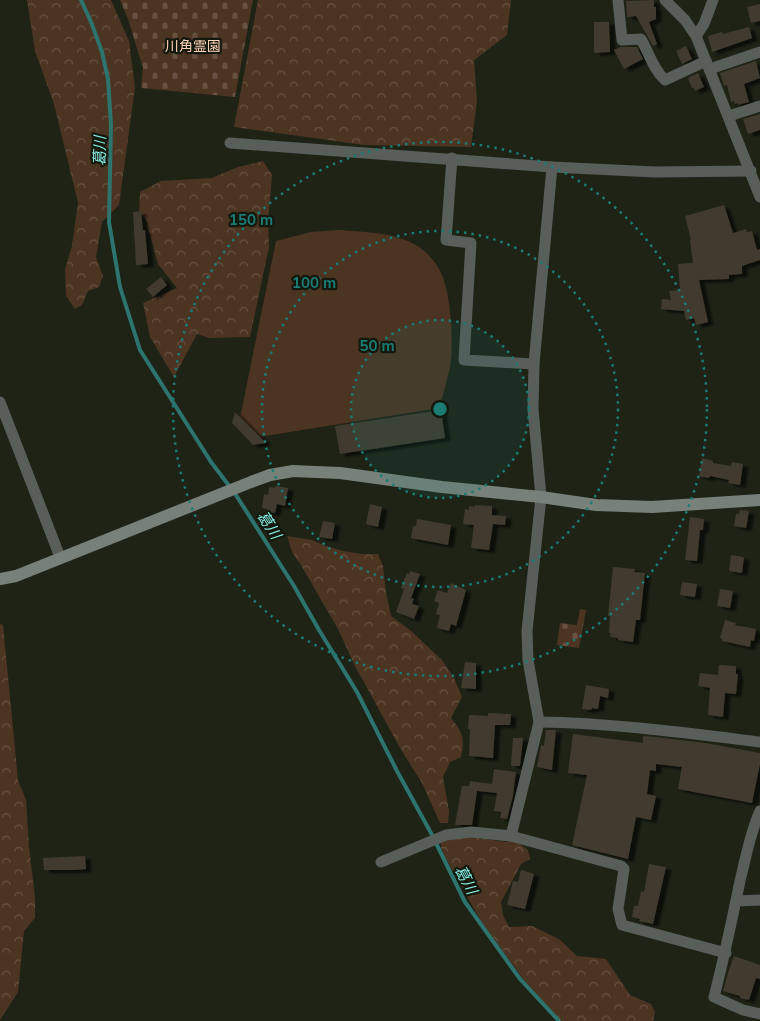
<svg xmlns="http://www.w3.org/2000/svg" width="760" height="1021" viewBox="0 0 760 1021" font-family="'Nunito Sans','Noto Sans JP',sans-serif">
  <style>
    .forest { fill: url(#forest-crowns) }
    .cemetery { fill: url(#cemetery-stones) }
    .pitch { fill: #4c3422 }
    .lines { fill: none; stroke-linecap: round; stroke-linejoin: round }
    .stream { stroke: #2d736e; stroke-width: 4 }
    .building { fill: #403b2d; filter: url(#shadow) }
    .street { stroke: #585e5a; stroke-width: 11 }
    .secondary { stroke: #77817a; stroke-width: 12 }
    .ring { fill: none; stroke: #1a7c74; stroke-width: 2.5; stroke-dasharray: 2.5 5 }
    .labels { text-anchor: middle; stroke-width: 4.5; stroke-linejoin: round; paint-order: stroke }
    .park-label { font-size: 14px; fill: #fcd3b6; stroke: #15190d }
    .water-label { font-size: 15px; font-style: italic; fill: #86f1e7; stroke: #15190d }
    .centre { fill: #1a7c74; stroke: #15190d; stroke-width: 2.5 }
    .ring-label { font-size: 15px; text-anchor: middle; font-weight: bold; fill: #1a7c74; stroke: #15190d; stroke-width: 4.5; stroke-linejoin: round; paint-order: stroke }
  </style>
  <defs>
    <pattern id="forest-crowns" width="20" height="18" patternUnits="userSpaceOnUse" patternTransform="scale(1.25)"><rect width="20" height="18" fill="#4c3422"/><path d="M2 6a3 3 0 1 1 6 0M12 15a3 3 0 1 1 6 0" fill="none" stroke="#665142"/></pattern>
    <pattern id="cemetery-stones" width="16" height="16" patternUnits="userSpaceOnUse" patternTransform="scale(1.25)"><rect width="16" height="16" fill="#4c3422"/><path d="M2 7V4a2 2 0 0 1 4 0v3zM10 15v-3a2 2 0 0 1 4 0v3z" fill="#665142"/></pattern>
    <filter id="shadow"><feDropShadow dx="5.5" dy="3" stdDeviation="1" flood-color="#0009"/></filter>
  </defs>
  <rect width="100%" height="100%" fill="#1e2316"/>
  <!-- forest -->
  <g class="forest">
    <polygon points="27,0 111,0 129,41 135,87 119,205 102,222 96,257 103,276 99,287 88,291 82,305 75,309 66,296 65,269 72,246 78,203 54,104 35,51"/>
    <polygon points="258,0 511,0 507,35 474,60 477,101 471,147 364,145 234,127"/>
    <polygon points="263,161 272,175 268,222 269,247 250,337 210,338 197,334 174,377 150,337 143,303 177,288 158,264 146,220 139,211 140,192 161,181 212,178 238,167"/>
    <path d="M 287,536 L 312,540 L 326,546 L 343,551 L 361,554 L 378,554 L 383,566 L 386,592 L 391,616 L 410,630 L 442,660 L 454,678 L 462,697 L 451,718 C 463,733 465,738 461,757 L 450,762 L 443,777 L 449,811 L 448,823 L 440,823 L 422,783 L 400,748 L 355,666 L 338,629 L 301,565 L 292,552 Z"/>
    <polygon points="0,624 3,625 18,780 26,800 29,846 35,898 35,918 24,931 18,992 0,1020"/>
    <polygon points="470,837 506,842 514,840 528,850 530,859 521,864 501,902 503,915 509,927 532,926 559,939 577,956 606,959 630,995 651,1004 655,1012 653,1021 562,1021 559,1019 526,983 481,921 444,855 441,848 441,841"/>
  </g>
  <!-- cemetery -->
  <g class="cemetery">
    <polygon points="120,0 253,0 235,97 141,88 143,68 128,19"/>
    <polygon points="580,609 586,610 579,648 557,645 560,623 577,625"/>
  </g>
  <!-- pitch -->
  <path class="pitch" d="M 339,230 C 363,232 392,232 414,244 C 426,250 437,263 442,275 C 451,296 454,344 450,367 C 447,381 443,394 439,408 L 259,437 L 240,418 L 276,241 L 311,232 Z"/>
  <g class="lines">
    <!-- stream -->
    <g class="stream">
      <polyline points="81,0 91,22 102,52 108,79 111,125 109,222 120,287 140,350 211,462 230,487"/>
      <polyline points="234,492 294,586 319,630 357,692 397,771 431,833 465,902 520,979 559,1021"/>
    </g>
  </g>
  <!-- building -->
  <g class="building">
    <polygon points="654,0 654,7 656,7 656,19 649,22 657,44 653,46 636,16 627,17 626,1"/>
    <polygon points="760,4 760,21 751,23 747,7"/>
    <polygon points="594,22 609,22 610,52 594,53"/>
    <polygon points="749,27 752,38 712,52 708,36 722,32 723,34"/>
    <polygon points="686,46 692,59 682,64 676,51"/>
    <polygon points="621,47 637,47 643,59 624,69 614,50"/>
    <polygon points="756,61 760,78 744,84 749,102 738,105 738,103 735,104 734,101 731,102 727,85 724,86 720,73"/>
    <polygon points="698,73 704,87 695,91 694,88 692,88 688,78"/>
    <polygon points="760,114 760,130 748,134 743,119"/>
    <polygon points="724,205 733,233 746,229 747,232 752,231 757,250 760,249 760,260 742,266 742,274 729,275 729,279 699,280 708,322 696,325 694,318 686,320 684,311 661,309 662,299 671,300 669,291 680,290 678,264 693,263 690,240 691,240 685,216"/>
    <polygon points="141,211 143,230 145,230 148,264 136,265 133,212"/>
    <polygon points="161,277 167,285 153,297 146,289"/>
    <polygon points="441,410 445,438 340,454 335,426"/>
    <polygon points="235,412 266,443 253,445 232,423"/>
    <polygon points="702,458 713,461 713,463 731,466 732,462 743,464 740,485 728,483 729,480 710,476 709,478 699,476"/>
    <polygon points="275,486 288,488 285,506 277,504 275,513 266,512 267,509 262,508 264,494 268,495 269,487 275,488"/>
    <polygon points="370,504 382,507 378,527 366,524"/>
    <polygon points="475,505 492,506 492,515 506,516 505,525 493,524 489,550 471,548 474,525 463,524 465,509 469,510 469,506 475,507"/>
    <polygon points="740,510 749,511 746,528 734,526 736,514 739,514"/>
    <polygon points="690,517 704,519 703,530 700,530 697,561 685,560"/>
    <polygon points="417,519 451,525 448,545 411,538 413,526 416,526"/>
    <polygon points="323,521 335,523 332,539 319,537"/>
    <polygon points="731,555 744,557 742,573 729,571"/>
    <polygon points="613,567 635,569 634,572 645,573 640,620 636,620 633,642 618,640 618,638 610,637 611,633 609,633 610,616 608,616"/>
    <polygon points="410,571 420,574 411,598 414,599 412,604 419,606 414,619 396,612 404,589 401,588 407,573 409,574"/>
    <polygon points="682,582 697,584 695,597 680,595"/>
    <polygon points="451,583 466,590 456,626 451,624 449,631 437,628 440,615 436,614 439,603 434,601 438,590 447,593"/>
    <polygon points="720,589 733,591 730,608 717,606"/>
    <polygon points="725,620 736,623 735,625 756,629 754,641 751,640 750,647 722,641 722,639 720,638"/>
    <polygon points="465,662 476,663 476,689 461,688"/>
    <polygon points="719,665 736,666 736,674 738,674 736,694 725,693 723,717 708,715 710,688 698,686 700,673 718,675"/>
    <polygon points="586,685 609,689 608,698 600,696 598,709 592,708 591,710 582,709"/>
    <polygon points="488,713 511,714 510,725 495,725 493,758 469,756 470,729 468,729 469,715 488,716"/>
    <polygon points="546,730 556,730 552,770 537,767 541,745 544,746"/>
    <polygon points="573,734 643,743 643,736 655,737 705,743 760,753 760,764 752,803 678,789 682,767 656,764 656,771 650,770 647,794 656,796 651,820 636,817 628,859 572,845 587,775 568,773"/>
    <polygon points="513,738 523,738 520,766 511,766"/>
    <polygon points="494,769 516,772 513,796 507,819 500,818 501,812 494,811 497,793 477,791 472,825 455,825 462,786 469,786 470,781 492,784"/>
    <polygon points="85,856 86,869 76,870 44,870 43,858"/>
    <polygon points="649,864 666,867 653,924 639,921 640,919 632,917 634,906 638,906 641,891 644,892"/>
    <polygon points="521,870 534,874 525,909 507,905 513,881 518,882"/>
    <polygon points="734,956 760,965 760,979 756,978 749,1000 740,998 740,996 723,991 728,973"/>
  </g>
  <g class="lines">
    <!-- street -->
    <g class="street">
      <path d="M 618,0 L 622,40 L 641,39 C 649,53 653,69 665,80 L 706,61"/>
      <polyline points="665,0 685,20 696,36 760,197"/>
      <polyline points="696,36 704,24 713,0"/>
      <polyline points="710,69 760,52"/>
      <polyline points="729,116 760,106"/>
      <polyline points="230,143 552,167 655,172 751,171"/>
      <polyline points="452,158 446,240 471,243 464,360 534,364"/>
      <polyline points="0,402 60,557"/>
      <path d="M 539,722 C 613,723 687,733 760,742"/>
      <path d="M 760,811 C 750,833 746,857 740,881 C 732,920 724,958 714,997 L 743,1010 L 760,1014"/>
      <polyline points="511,836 539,722 528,660 527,631 541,497 533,409 534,364 552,167"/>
      <polyline points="381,862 446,835 471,832 511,836 621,866 624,869 618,909 622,925 726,953"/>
      <polyline points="736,901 760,900"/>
    </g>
    <!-- secondary -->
    <polyline class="secondary" points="0,579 16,576 251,482 270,475 293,471 340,473 442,487 541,497 596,505 652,507 760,500"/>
  </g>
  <!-- distance rings -->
  <circle cx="440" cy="409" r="89" fill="#1a7c74" fill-opacity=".12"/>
  <g class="ring">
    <circle cx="440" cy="409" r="89"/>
    <circle cx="440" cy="409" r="178"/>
    <circle cx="440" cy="409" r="267"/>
  </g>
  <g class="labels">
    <!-- park labels -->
    <g class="park-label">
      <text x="193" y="51">川角霊園</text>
    </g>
    <!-- water labels -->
    <g class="water-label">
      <text transform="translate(100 151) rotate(-89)" y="5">葛川</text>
      <text transform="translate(269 525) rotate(57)" y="5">葛川</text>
      <text transform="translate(466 880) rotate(62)" y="5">葛川</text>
    </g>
  </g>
  <circle cx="440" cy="409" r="8" class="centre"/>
  <g class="ring-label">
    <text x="251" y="225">150 m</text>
    <text x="314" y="288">100 m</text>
    <text x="377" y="351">50 m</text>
  </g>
</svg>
